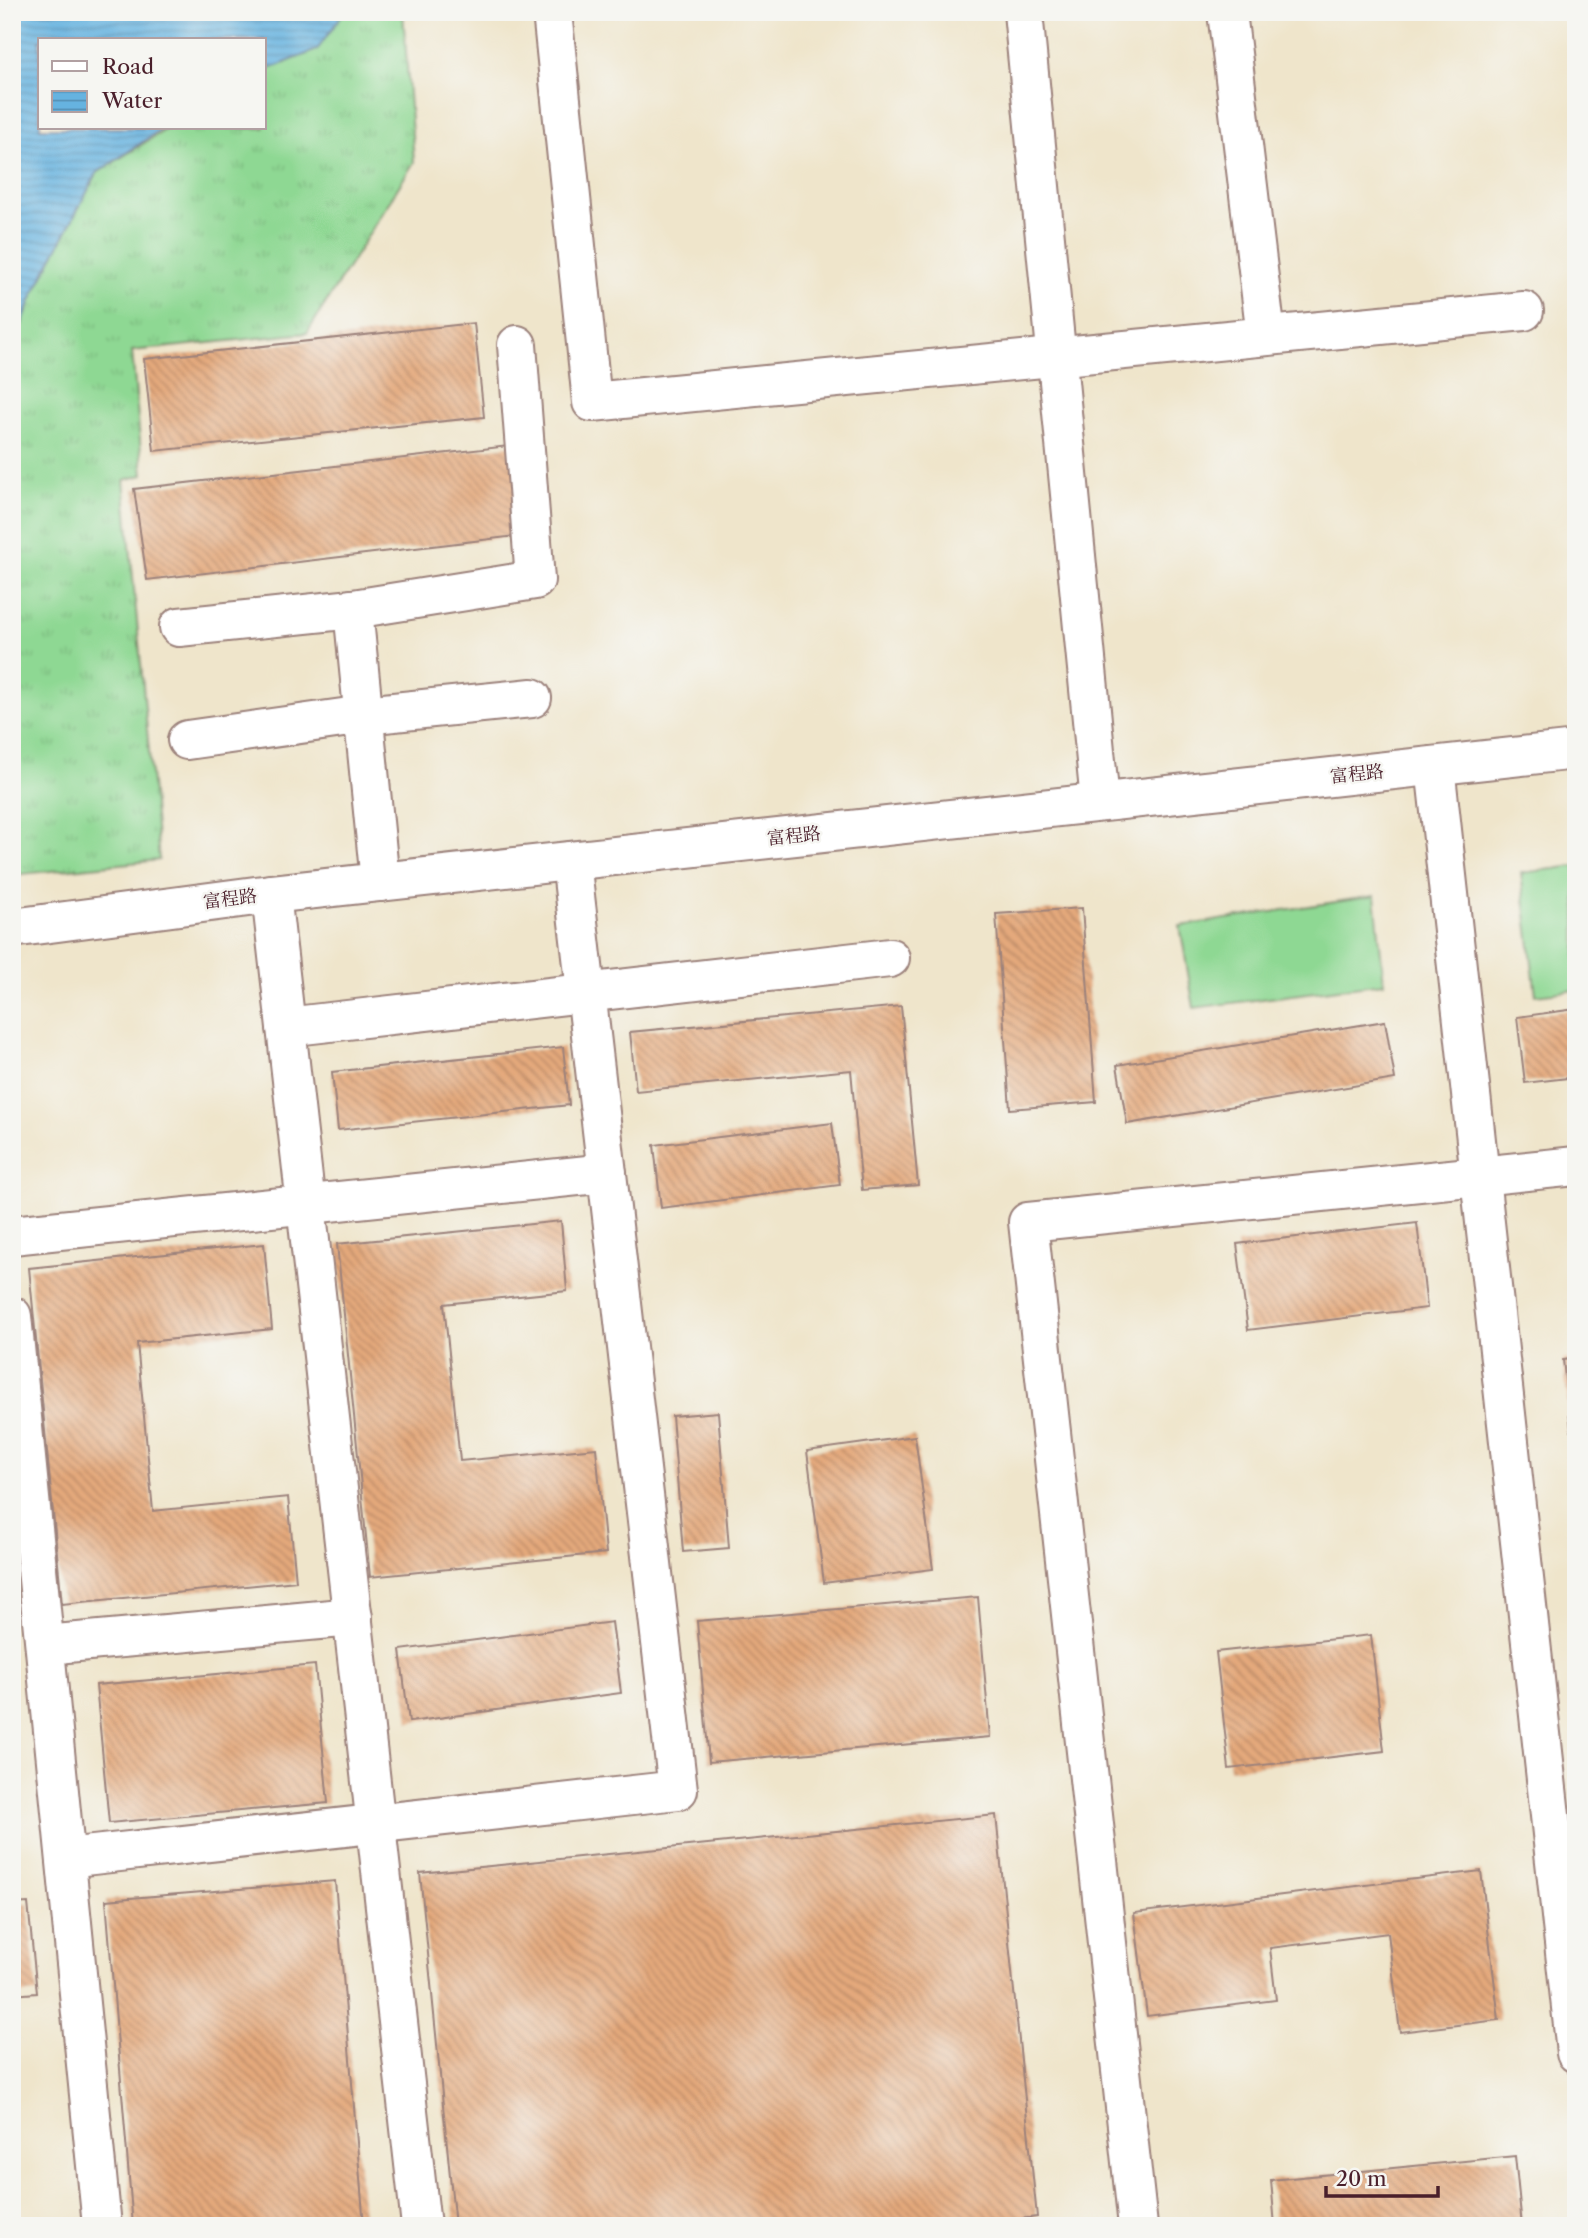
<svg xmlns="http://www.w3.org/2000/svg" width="1588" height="2238" viewBox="0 0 1588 2238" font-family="'Libre Caslon Text','Noto Serif SC',serif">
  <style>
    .grass { fill: url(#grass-tufts); stroke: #6c7c5f; stroke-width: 2 }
    .garden { fill: #8ed893; stroke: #6c7c5f; stroke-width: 2 }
    .water { fill: url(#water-rules); stroke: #586986; stroke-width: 2 }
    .building { fill: url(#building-back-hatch) }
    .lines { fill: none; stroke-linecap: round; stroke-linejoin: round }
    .minor-casing { stroke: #9c827b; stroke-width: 42 }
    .major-casing { stroke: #9c827b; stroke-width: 42 }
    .minor { stroke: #fff; stroke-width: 38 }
    .major { stroke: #fff; stroke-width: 38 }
    .labels { text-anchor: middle; stroke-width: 5; stroke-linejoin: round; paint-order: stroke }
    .street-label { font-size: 18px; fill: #4a1f2b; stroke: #f6f6f2 }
  </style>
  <defs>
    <pattern id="grass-tufts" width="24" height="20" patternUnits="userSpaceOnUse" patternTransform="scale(1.75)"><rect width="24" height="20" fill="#8ed893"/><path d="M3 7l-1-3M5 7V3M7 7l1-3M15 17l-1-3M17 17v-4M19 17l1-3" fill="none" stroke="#7cb97f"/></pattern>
    <pattern id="water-rules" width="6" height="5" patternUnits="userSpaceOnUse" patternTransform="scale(1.75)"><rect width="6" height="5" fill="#66b3e0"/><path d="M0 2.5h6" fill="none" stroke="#5691b6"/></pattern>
    <pattern id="building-back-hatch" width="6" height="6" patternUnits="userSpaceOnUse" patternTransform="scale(1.75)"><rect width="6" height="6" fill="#e4a97c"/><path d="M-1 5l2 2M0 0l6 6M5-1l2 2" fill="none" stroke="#bb8966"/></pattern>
  </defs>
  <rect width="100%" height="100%" fill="#f6f6f2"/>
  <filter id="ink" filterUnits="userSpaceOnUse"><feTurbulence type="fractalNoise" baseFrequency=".0143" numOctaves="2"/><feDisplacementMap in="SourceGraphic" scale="14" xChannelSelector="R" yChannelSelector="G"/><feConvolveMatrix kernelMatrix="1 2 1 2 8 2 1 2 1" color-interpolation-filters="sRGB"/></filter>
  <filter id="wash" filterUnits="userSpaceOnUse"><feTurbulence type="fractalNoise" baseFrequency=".00686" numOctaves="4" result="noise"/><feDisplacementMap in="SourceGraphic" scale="28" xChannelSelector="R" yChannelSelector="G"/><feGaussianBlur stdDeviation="1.57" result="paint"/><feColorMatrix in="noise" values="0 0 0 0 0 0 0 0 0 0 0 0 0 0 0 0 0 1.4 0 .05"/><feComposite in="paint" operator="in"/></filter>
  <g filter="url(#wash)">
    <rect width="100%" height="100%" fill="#efe5cb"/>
    <!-- grass -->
    <polygon class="grass" points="343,12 403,12 414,162 307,333 132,351 143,475 124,480 159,860 12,875 12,347 36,289 97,173 168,128 264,128 264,71 317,50"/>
    <!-- garden -->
    <g class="garden">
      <polygon points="1576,866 1576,990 1536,995 1521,873"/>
      <polygon points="1375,896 1384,983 1194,1008 1180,926"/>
    </g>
    <!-- water -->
    <polygon class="water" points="12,12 344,12 317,50 264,71 264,40 40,40 40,128 163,128 97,173 36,289 12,347"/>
    <g id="blocks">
      <!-- building -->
      <g class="building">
        <polygon points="474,323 484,417 154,451 144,359"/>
        <polygon points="517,445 525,535 147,580 134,489"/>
        <polygon points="1082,908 1096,1102 1010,1109 996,914"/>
        <polygon points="901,1006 918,1185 862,1190 851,1070 636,1091 630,1032"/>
        <polygon points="1576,1009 1576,1077 1525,1083 1517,1017"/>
        <polygon points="1385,1021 1395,1079 1127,1124 1117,1065"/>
        <polygon points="563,1047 569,1105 338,1130 332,1072"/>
        <polygon points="832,1123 840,1185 661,1208 654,1145"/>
        <polygon points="561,1221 567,1291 444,1304 460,1461 596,1448 606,1553 370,1577 337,1244"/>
        <polygon points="1417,1223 1427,1308 1248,1330 1237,1244"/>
        <polygon points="264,1244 272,1329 137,1343 153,1511 288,1497 296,1581 62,1604 29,1268"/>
        <polygon points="1576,1358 1576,1456 1574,1456 1563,1360"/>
        <polygon points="718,1412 729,1548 683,1552 672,1416"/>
        <polygon points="915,1436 933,1569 824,1583 807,1451"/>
        <polygon points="978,1597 990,1737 709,1762 697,1621"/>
        <polygon points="612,1622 621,1693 409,1722 400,1650"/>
        <polygon points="1371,1635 1384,1751 1229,1769 1216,1652"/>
        <polygon points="315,1665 328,1803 109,1823 96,1685"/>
        <polygon points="996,1815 1037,2217 954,2226 455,2226 420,1873"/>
        <polygon points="1481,1871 1499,2020 1400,2032 1388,1933 1270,1948 1276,2000 1147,2016 1134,1913"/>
        <polygon points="335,1881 364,2226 133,2226 106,1900"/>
        <polygon points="28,1903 37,1993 12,1995 12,1904"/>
        <polygon points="1515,2156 1522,2226 1275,2226 1271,2180"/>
      </g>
    </g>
  </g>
  <g filter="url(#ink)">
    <use href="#blocks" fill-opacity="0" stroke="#9c827b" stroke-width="2"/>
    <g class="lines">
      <defs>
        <g id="minor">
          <polyline points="552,12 592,402 1524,311"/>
          <polyline points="1023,12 1100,802"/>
          <polyline points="1227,12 1266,336"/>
          <polyline points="353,609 380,882"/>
          <polyline points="179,627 353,609 535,580 517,345"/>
          <polyline points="187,740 364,715 532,698"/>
          <polyline points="1435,766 1576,2053"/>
          <polyline points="271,894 421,2226"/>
          <polyline points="286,1027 890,958"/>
          <polyline points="12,1235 607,1173"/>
          <polyline points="12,1316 102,2226"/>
          <polyline points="45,1645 353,1617"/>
          <polyline points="66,1858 678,1790 571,861"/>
          <polyline points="1138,2226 1028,1222 1576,1166"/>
        </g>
        <polyline id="major" points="12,928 271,894 1576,750"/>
      </defs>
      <!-- minor casing -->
      <use href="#minor" class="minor-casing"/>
      <!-- major casing -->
      <use href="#major" class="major-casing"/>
      <!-- minor -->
      <use href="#minor" class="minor"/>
      <!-- major -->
      <use href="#major" class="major"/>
    </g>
  </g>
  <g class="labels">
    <!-- street labels -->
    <g class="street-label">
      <text transform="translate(1357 774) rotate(-6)" y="6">富程路</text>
      <text transform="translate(794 836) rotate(-6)" y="6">富程路</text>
      <text transform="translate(230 899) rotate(-7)" y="6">富程路</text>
    </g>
  </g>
  <!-- margin -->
  <rect width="1588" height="2238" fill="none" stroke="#f6f6f2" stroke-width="42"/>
  <!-- legend -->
  <rect x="38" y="38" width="228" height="91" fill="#f6f6f2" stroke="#b1a0a2" stroke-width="2"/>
  <rect x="52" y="61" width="35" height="10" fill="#ffffff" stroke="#b1a0a2" stroke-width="2"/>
  <text x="102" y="74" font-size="21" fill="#4a1f2b">Road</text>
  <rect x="52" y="91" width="35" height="21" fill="url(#water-rules)" stroke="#b1a0a2" stroke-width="2"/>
  <text x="102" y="108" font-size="21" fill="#4a1f2b">Water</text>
  <!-- scale -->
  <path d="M1326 2186v10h112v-10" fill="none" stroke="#4a1f2b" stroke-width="3.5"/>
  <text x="1336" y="2186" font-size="21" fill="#4a1f2b" stroke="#f6f6f2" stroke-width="5" paint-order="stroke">20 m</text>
</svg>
